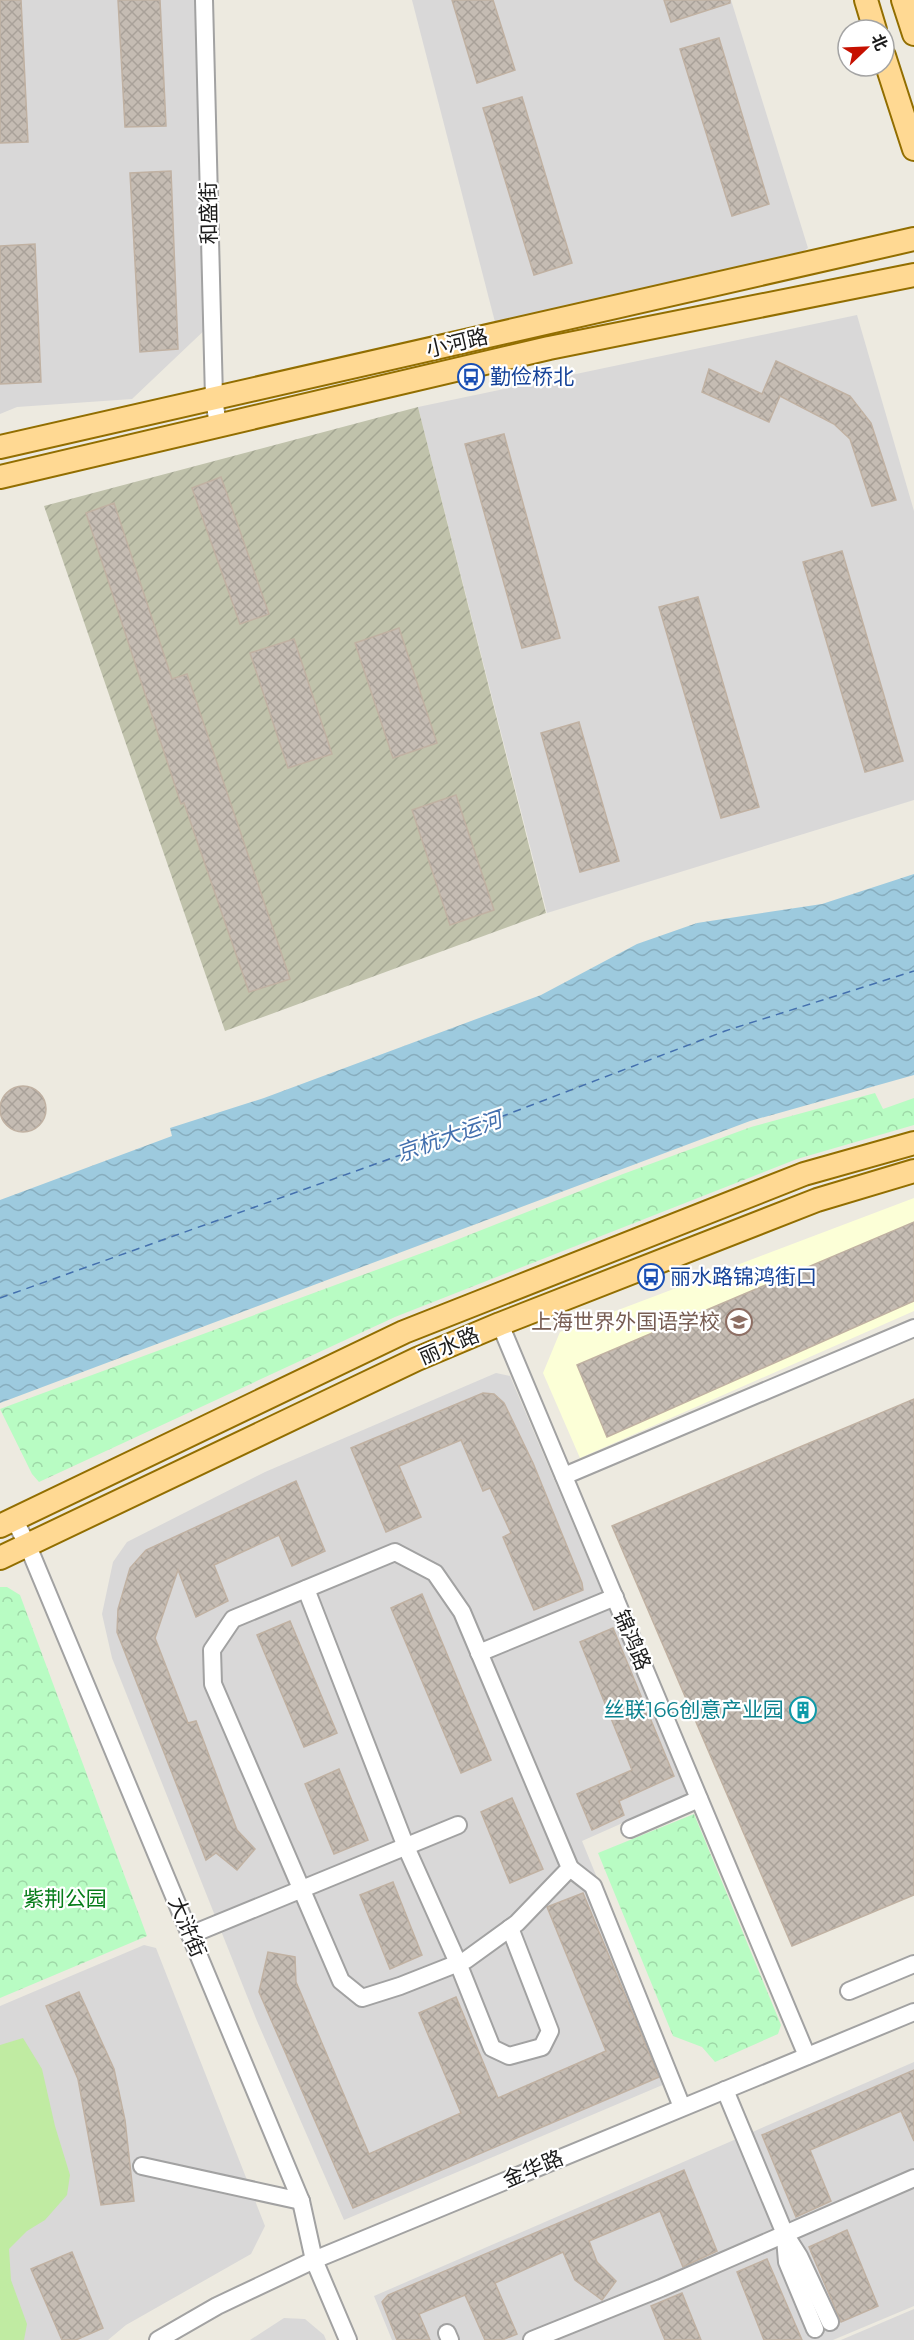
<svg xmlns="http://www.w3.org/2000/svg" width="914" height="2340" viewBox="0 0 914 2340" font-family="Montserrat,'Noto Sans SC',sans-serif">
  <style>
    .residential { fill: #d9d8d8 }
    .education { fill: #fcffd7 }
    .construction { fill: url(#construction-furrows) }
    .grass { fill: #c0eba2 }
    .park { fill: url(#park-crowns) }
    .water { fill: url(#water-waves) }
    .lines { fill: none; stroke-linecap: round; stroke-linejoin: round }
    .ferry { stroke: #4470ae; stroke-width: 1.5; stroke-dasharray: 8 6; stroke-linecap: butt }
    .building { fill: url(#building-cross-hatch); stroke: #c0b1a2; stroke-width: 1.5 }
    .minor-casing { stroke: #a2a2a2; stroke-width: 20 }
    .major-casing { stroke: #926e00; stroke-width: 26 }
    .minor { stroke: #fff; stroke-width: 16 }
    .major { stroke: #ffd993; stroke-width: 22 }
    .labels { text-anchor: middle; stroke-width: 4.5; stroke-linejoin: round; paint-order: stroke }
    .street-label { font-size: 21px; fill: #1b1b1b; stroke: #fff }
    .transit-label { font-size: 21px; fill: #164399; stroke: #fff; text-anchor: start }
    .education-label { font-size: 21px; fill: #785e54; stroke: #fff; text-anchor: end }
    .culture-label { font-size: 21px; fill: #0d838f; stroke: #fff; text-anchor: end }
    .park-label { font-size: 21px; fill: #067d19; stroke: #fff }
    .water-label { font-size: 22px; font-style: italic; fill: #4470ae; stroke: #fff }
  </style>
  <defs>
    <pattern id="construction-furrows" width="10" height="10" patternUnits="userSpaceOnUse" patternTransform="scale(1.5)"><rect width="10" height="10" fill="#c0c2ab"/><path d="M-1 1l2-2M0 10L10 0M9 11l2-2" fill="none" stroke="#a4a693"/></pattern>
    <pattern id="park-crowns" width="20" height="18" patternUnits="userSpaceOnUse" patternTransform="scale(1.5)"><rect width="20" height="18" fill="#b8fcc3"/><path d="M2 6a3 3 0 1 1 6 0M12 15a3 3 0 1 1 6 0" fill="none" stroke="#9ed7a7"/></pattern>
    <pattern id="water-waves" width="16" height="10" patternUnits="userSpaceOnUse" patternTransform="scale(1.5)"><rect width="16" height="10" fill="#9dcade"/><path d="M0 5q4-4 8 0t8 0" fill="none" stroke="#87adbe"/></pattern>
    <pattern id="building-cross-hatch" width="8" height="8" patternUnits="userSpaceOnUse" patternTransform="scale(1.5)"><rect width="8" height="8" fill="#c5bcb3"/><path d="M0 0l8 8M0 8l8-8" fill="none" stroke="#a9a199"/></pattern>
  </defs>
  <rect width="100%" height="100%" fill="#edeae0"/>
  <!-- residential -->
  <g class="residential">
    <polygon points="0,0 202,0 211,324 132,399 17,407 0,414"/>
    <polygon points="412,0 731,0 808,248 793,259 496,326"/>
    <polygon points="857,315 914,511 914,800 547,913 418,407"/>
    <polygon points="496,1373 510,1376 688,1794 582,1841 679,2078 344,2220 257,2021 112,1658 102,1614 113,1562 127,1542 265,1472"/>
    <polygon points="144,1945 156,1948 265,2226 251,2254 126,2325 108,2340 0,2340 0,2006"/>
    <polygon points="914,2062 914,2306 833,2340 392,2340 374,2296"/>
    <polygon points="914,2309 914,2340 841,2340"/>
    <polygon points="284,2318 305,2319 324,2335 326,2340 250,2340"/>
  </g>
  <!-- education -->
  <polygon class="education" points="914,1198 914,1311 580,1458 543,1373 560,1332"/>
  <!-- construction -->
  <polygon class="construction" points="418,407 546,913 225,1031 44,506"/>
  <!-- grass -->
  <polygon class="grass" points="23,2038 42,2069 55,2126 70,2175 67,2195 45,2220 27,2231 9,2249 11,2280 27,2324 24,2340 0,2340 0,2045"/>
  <!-- park -->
  <g class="park">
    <polygon points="875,1093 883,1109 914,1098 914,1125 797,1159 395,1317 39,1482 32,1474 0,1409 441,1246 623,1174 751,1127"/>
    <polygon points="0,1587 7,1587 20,1595 147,1936 0,1998"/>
    <polygon points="694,1814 781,2025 778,2034 715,2062 702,2047 673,2036 598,1853"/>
  </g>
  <!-- water -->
  <polygon class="water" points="914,874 914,1075 750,1121 0,1403 0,1200 172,1136 170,1128 264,1098 541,995 637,944 697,923 822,904"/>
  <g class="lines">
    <!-- ferry -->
    <polyline class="ferry" points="0,1298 409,1152 725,1031 914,971"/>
  </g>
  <!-- building -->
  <g class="building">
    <polygon points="0,0 21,0 28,142 0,143"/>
    <polygon points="118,0 160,0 166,126 125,127"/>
    <polygon points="452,0 493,0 515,70 477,83"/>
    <polygon points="664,0 730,0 730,3 671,22"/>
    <polygon points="719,38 769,204 732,216 680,49"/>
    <polygon points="522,97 572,263 534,275 483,108"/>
    <polygon points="171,171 178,349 140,352 130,173"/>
    <polygon points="35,244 41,382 0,384 0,246"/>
    <polygon points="776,361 850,396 871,423 896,500 872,506 850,439 834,424 780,396 769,422 702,392 709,369 762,394"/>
    <polygon points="504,434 560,638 522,648 465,444"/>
    <polygon points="221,477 269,614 240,624 192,488"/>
    <polygon points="114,503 172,679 187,674 290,979 249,992 184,803 181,804 86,513"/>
    <polygon points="842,551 903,761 865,772 803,562"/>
    <polygon points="698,597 759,807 721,818 659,607"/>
    <polygon points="399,628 437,743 393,758 355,643"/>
    <polygon points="294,639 332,754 288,768 250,653"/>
    <polygon points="579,722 619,861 580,872 541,733"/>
    <polygon points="456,795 494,910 450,925 412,810"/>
    <circle cx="23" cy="1109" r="23"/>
    <polygon points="914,1222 914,1301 607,1437 577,1365"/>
    <polygon points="483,1393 494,1394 504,1403 533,1463 582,1583 583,1590 534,1610 503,1537 511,1533 490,1488 483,1491 461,1440 399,1466 421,1517 386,1532 351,1448"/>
    <polygon points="914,1399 914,1895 792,1946 612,1526"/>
    <polygon points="296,1481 325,1551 292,1566 279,1535 214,1565 228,1601 196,1617 178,1570 155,1638 188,1723 196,1721 237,1830 255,1849 237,1870 216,1853 206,1860 117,1632 118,1609 130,1568 146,1550"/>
    <polygon points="422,1594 491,1760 461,1773 391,1608"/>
    <polygon points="290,1621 337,1733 304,1747 257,1635"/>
    <polygon points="613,1628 674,1776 619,1801 624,1815 592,1830 577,1794 632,1770 580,1642"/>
    <polygon points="339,1769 368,1840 334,1854 305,1784"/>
    <polygon points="512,1798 543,1869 510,1883 481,1812"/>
    <polygon points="393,1882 422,1955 390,1969 360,1895"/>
    <polygon points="583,1893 659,2077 353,2208 259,1992 268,1952 295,1957 296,1982 369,2154 461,2113 419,2013 456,1997 498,2098 606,2051 547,1907"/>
    <polygon points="79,1992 114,2069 125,2120 134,2201 101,2205 78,2079 46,2006"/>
    <polygon points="914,2070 914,2141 901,2111 810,2150 831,2201 796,2217 762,2135"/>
    <polygon points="684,2170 717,2251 683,2267 660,2211 589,2241 597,2262 616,2281 602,2300 575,2280 563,2252 495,2283 517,2334 502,2340 485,2340 465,2295 419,2314 430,2340 397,2340 382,2302 388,2295"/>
    <polygon points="847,2230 878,2306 841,2322 809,2247"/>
    <polygon points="72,2252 103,2328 76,2340 62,2340 31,2269"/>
    <polygon points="767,2259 802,2340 764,2340 737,2272"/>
    <polygon points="682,2293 701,2340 665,2340 651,2306"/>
  </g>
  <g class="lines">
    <defs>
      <g id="minor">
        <polyline points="204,0 214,398 218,426"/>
        <polyline points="500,1324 807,2056"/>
        <polyline points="564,1476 914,1328"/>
        <polyline points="14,1519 28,1546 301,2201 314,2260 348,2340"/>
        <polygon points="395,1552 435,1573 462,1612 570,1868 517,1923 466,1960 400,1986 362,1998 341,1981 213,1684 212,1650 233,1619"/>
        <polyline points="306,1589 406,1847 458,1963 492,2048 509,2056 542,2047 550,2031 510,1928"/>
        <polyline points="479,1653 615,1597"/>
        <polyline points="630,1829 699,1799"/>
        <polyline points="570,1868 593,1886 682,2107"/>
        <polyline points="190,1935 458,1825"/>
        <polyline points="849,1991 914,1964"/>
        <polyline points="725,2090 785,2234 799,2256 830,2322"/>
        <polyline points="142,2166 301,2201"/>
        <polyline points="785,2238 787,2262 815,2329"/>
        <polyline points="447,2333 450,2340"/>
        <polyline points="158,2340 217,2306 314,2260 914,2012"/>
        <polyline points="532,2340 661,2288 914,2178"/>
      </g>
      <g id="major">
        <polyline points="866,0 875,30"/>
        <polyline points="903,0 914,34"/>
        <polyline points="884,56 914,149"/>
        <polyline points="0,447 914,239"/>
        <polyline points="0,477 549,348 914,275"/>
        <polyline points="0,1526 404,1332 804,1174 914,1143"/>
        <polyline points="0,1558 417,1359 500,1324 817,1200 914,1171"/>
      </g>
    </defs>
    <!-- minor casing -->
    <use href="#minor" class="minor-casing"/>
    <!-- major casing -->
    <use href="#major" class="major-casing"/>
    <!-- minor -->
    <use href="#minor" class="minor"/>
    <!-- major -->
    <use href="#major" class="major"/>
  </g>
  <!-- icons -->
  <defs>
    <symbol id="bus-ring" viewBox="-11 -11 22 22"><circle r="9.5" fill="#fff" stroke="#1a4fb4" stroke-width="1.5"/><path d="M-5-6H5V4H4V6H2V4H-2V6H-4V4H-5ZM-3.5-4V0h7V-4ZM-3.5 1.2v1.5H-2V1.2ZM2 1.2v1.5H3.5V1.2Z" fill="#1a4fb4"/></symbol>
    <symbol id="school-ring" viewBox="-11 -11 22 22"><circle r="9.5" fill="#fff" stroke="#8d6e63" stroke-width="1.5"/><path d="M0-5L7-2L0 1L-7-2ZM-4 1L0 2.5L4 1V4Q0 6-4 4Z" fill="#8d6e63"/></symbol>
    <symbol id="building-ring" viewBox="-11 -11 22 22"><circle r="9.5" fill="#fff" stroke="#0f9aa8" stroke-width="1.5"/><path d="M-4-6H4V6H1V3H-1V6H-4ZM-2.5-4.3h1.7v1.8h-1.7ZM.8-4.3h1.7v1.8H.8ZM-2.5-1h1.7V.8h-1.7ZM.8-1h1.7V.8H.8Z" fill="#0f9aa8"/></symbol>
  </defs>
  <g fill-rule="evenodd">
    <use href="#bus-ring" x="456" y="362" width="30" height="30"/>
    <use href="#bus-ring" x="636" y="1262" width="30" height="30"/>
    <use href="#school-ring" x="724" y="1307" width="30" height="30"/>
    <use href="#building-ring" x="788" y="1695" width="30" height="30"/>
  </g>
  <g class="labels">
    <!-- street labels -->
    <g class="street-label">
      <text transform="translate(209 213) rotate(-91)" y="7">和盛街</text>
      <text transform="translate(457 343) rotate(-13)" y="7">小河路</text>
      <text transform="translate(449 1346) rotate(-23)" y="7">丽水路</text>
      <text transform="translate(632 1640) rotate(67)" y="7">锦鸿路</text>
      <text transform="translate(187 1927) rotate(67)" y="7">大浒街</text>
      <text transform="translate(533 2169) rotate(-23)" y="7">金华路</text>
    </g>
    <!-- transit labels -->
    <g class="transit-label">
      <text x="490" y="384">勤俭桥北</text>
      <text x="670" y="1284">丽水路锦鸿街口</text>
    </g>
    <!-- education labels -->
    <g class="education-label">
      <text x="720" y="1329">上海世界外国语学校</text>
    </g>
    <!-- culture labels -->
    <g class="culture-label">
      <text x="784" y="1717">丝联166创意产业园</text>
    </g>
    <!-- park labels -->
    <g class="park-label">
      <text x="65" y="1906">紫荆公园</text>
    </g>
    <!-- water labels -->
    <g class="water-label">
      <text transform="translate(449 1136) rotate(-19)" y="8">京杭大运河</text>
    </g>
  </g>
  <!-- north arrow -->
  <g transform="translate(866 48) rotate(67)"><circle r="28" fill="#ffffff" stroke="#a4a4a4" stroke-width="1.5"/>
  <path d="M0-4.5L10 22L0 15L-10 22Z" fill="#c61000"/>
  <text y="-9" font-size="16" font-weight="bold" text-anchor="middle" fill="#1b1b1b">北</text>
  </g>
</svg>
